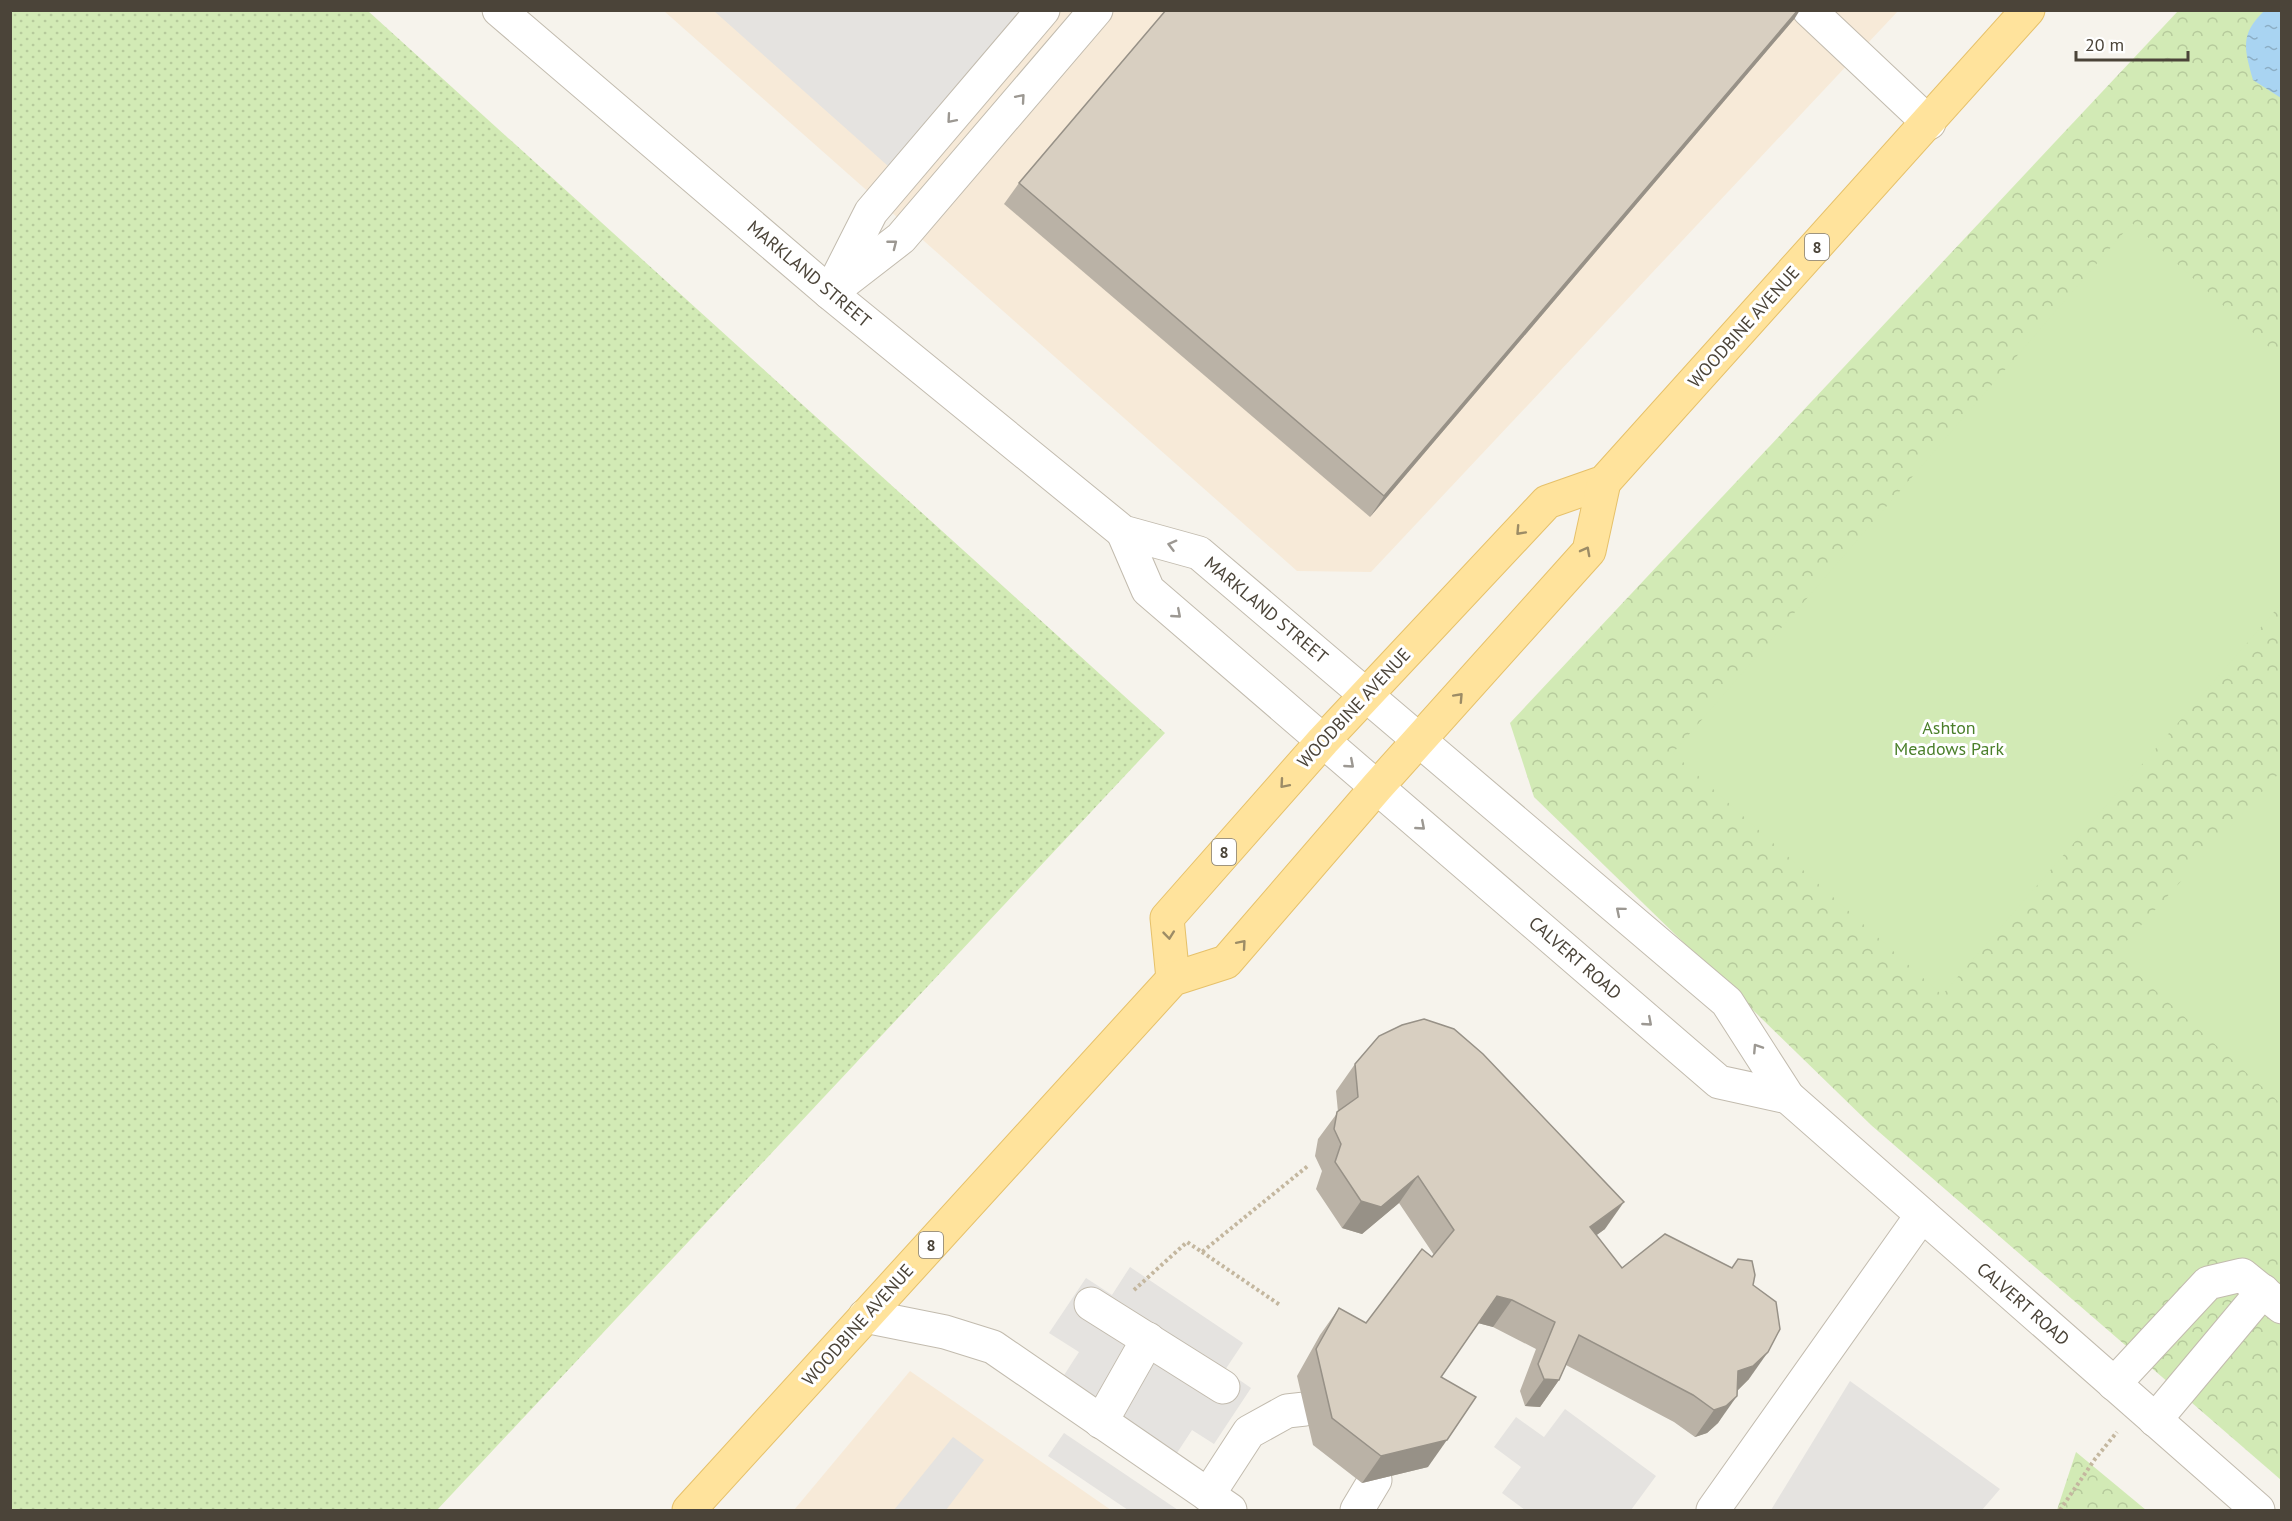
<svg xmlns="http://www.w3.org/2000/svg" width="2292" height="1521" viewBox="0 0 2292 1521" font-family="'PT Sans',sans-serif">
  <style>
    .commercial { fill: #f7ead8 }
    .grass { fill: url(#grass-dots) }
    .forest { fill: url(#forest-crowns) }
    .garden { fill: #d2eab5 }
    .parking { fill: #e5e3e0 }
    .water { fill: url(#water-ripples) }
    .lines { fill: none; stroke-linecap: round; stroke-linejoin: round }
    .minor-casing { stroke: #c2bbae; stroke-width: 35 }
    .major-casing { stroke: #e6c16a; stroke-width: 35 }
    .path { stroke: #c4b79f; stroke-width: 4; stroke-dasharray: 3 3; stroke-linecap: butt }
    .minor { stroke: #fff; stroke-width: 33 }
    .major { stroke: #ffe39c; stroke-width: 33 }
    .wall { fill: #bab2a6 }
    .shaded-wall { fill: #979187 }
    .building { fill: #d8cfc1; stroke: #979187; stroke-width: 1.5 }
    .oneway { stroke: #9c9892 }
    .oneway2 { stroke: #9c8c66 }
    .labels { text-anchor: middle; stroke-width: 6; stroke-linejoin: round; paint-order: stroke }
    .shield { fill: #fff; stroke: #817c74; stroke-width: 1.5 }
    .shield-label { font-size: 16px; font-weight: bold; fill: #4b4439 }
    .street-label { font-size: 18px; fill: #4b4439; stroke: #fff }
    .park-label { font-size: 18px; fill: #4a7f2a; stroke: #fff }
  </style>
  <defs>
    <pattern id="grass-dots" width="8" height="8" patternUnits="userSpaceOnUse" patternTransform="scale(1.5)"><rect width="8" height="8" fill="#d2eab5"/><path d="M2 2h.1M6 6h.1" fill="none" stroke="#b6ca9c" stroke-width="1.8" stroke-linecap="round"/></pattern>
    <pattern id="forest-crowns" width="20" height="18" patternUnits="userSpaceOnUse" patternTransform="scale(1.5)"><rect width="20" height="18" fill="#d2eab5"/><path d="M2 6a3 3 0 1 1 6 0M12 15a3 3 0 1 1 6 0" fill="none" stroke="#b6ca9c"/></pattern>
    <pattern id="water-ripples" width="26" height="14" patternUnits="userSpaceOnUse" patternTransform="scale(1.5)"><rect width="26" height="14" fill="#a9d4f2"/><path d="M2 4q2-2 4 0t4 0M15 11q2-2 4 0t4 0" fill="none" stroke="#8caec5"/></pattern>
  </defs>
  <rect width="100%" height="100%" fill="#f6f3ec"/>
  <!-- commercial -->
  <g class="commercial">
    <polygon points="664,11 1898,11 1371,572 1297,571"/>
    <polygon points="910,1371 1111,1510 794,1510"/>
  </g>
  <!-- grass -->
  <polygon class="grass" points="10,11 368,11 1165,733 437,1510 11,1510"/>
  <!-- forest -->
  <g class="forest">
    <polygon points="2178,11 2281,11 2281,1480 1871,1125 1534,797 1510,723"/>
    <polygon points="2076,1452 2146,1510 2057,1510"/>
  </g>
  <!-- garden -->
  <g class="garden">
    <polygon points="2132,223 2281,358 2281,604 1942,995 1673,753"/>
    <polygon points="2281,771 2281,1104 2115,954"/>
  </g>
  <!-- parking -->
  <g class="parking">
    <polygon points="714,11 1027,11 888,166"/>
    <polygon points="1130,1267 1243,1343 1225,1370 1251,1388 1214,1444 1192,1430 1173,1459 1059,1383 1079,1352 1049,1333 1086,1278 1112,1295"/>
    <polygon points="1850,1381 2000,1489 1982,1510 1771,1510"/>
    <polygon points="1565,1409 1656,1476 1631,1510 1525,1510 1502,1493 1521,1467 1494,1447 1516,1417 1544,1437"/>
    <polygon points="1064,1433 1178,1510 1128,1510 1048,1456"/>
    <polygon points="953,1437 984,1460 946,1510 894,1510"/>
  </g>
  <!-- water -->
  <path class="water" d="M 2264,11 L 2281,11 L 2281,98 L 2253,80 C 2245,50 2239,35 2264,11 Z"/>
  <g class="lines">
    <defs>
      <g id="minor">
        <polyline points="499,10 830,293 1123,532 1199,553 1727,1002 1788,1097 2258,1510"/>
        <polyline points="1809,10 1929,123"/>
        <polyline points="835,283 871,212 1043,10"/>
        <polyline points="830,293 901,238 1096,10"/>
        <polyline points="1123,532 1148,590 1719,1082 1788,1097"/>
        <polyline points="1091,1304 1223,1387"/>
        <polyline points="865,1316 945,1332 993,1347 1230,1510"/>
        <polyline points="2114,1384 2208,1283 2242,1275 2282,1307"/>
        <polyline points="2155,1420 2263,1291"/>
        <polyline points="1101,1422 1148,1339"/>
        <polyline points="1208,1495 1249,1432 1287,1411 1305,1409"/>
        <polyline points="1357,1510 1375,1480"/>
        <polyline points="1713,1510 1922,1215"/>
      </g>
      <g id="major">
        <polyline points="1173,979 1167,918 1323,741 1547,502 1604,482 2028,10"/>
        <polyline points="689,1510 1173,979 1226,962 1377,787 1589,551 1604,482"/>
      </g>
    </defs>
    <!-- minor casing -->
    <use href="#minor" class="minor-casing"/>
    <!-- major casing -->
    <use href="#major" class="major-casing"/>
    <!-- path -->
    <g class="path">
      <polyline points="1202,1252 1280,1305"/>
      <polyline points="1134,1290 1187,1242 1202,1252 1309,1165"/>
      <polyline points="2060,1510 2095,1459 2117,1432"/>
    </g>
    <!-- minor -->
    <use href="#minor" class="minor"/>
    <!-- major -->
    <use href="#major" class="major"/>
  </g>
  <!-- wall -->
  <g class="wall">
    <polygon points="1795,18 1370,517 1004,204 1019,183"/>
    <polygon points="1355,1064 1605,1229 1596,1235 1622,1268 1732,1268 1738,1259 1753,1285 1749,1379 1737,1391 1718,1423 1707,1433 1695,1437 1674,1422 1566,1365 1559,1380 1540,1407 1525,1406 1520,1391 1536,1349 1493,1327 1478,1323 1441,1377 1428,1467 1362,1483 1313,1445 1297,1376 1320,1335 1339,1308 1366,1323 1434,1255 1399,1203 1362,1234 1342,1228 1316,1189 1322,1171 1315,1156 1318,1139 1338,1112 1336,1091"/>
  </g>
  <!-- shaded-wall -->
  <g class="shaded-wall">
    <polygon points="1798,10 1800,10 1795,18 1370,517 1384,496"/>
    <polygon points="1418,1176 1399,1203 1362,1234 1342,1228 1361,1201"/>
    <polygon points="1624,1202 1605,1229 1571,1254 1590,1227"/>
    <polygon points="1497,1296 1512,1300 1493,1327 1478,1323"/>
    <polygon points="1768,1352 1749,1379 1735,1393 1738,1371"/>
    <polygon points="1544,1379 1559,1380 1540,1407 1525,1406"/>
    <polygon points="1737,1396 1718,1423 1707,1433 1695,1437 1714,1410"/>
    <polygon points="1447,1440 1428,1467 1362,1483 1381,1456"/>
  </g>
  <!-- building -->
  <g class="building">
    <polygon points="1166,10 1798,10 1384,496 1019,183"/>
    <polygon points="1424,1019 1454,1029 1483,1054 1624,1202 1590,1227 1622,1268 1665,1234 1732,1268 1738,1259 1752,1261 1755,1275 1753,1285 1776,1302 1780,1329 1768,1352 1753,1366 1738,1371 1737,1396 1726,1406 1714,1410 1693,1395 1579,1335 1559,1380 1544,1379 1538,1364 1555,1322 1512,1300 1497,1296 1441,1377 1476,1397 1447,1440 1381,1456 1332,1418 1316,1349 1339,1308 1366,1323 1422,1249 1432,1257 1454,1230 1418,1176 1381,1207 1361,1201 1335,1162 1341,1144 1334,1129 1337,1112 1358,1097 1355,1064 1379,1036 1402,1025"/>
  </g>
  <!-- one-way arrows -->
  <defs><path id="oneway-chevron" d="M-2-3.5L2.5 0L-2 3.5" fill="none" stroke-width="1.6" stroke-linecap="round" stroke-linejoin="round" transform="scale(1.5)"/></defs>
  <g class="oneway">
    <use href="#oneway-chevron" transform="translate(1021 98) rotate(-49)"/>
    <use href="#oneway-chevron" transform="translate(951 119) rotate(131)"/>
    <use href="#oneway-chevron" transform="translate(893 244) rotate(-38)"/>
    <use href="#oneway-chevron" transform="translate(1172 545) rotate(-165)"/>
    <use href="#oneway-chevron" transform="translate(1177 614) rotate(41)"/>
    <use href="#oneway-chevron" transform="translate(1350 764) rotate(41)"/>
    <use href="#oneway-chevron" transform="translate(1421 826) rotate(41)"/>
    <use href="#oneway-chevron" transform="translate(1620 911) rotate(-140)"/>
    <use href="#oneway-chevron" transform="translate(1648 1022) rotate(41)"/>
    <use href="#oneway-chevron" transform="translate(1757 1048) rotate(-123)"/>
  </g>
  <g class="oneway2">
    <use href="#oneway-chevron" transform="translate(1520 531) rotate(133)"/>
    <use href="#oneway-chevron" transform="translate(1586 551) rotate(-62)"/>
    <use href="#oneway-chevron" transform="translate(1459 697) rotate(-47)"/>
    <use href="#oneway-chevron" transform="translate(1284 784) rotate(131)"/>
    <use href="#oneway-chevron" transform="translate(1169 935) rotate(84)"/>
    <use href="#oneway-chevron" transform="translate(1242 944) rotate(-49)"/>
  </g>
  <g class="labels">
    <!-- shield labels -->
    <g class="shield">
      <rect x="1805" y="234" width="24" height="26" rx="4.5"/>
      <rect x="1212" y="839" width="24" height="26" rx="4.5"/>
      <rect x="919" y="1232" width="24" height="26" rx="4.5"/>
    </g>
    <g class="shield-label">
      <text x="1817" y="253">8</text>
      <text x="1224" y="858">8</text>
      <text x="931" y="1251">8</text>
    </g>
    <!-- street labels -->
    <g class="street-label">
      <text transform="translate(809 274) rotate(40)" y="6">MARKLAND STREET</text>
      <text transform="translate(1744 327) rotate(-48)" y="6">WOODBINE AVENUE</text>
      <text transform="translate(1266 610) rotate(40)" y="6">MARKLAND STREET</text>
      <text transform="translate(1354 708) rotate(-47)" y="6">WOODBINE AVENUE</text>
      <text transform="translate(1575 958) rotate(41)" y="6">CALVERT ROAD</text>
      <text transform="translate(2023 1304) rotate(41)" y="6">CALVERT ROAD</text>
      <text transform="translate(858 1325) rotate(-48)" y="6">WOODBINE AVENUE</text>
    </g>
    <!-- park labels -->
    <g class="park-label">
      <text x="1949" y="734">Ashton<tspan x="1949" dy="21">Meadows Park</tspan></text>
    </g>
  </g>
  <!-- border -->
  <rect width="2292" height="1521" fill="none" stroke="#4b4439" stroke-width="24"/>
  <!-- scale -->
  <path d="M2076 51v9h112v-9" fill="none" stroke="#4b4439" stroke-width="3"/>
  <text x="2085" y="51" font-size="18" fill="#4b4439" stroke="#ffffff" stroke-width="4.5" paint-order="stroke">20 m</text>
</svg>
